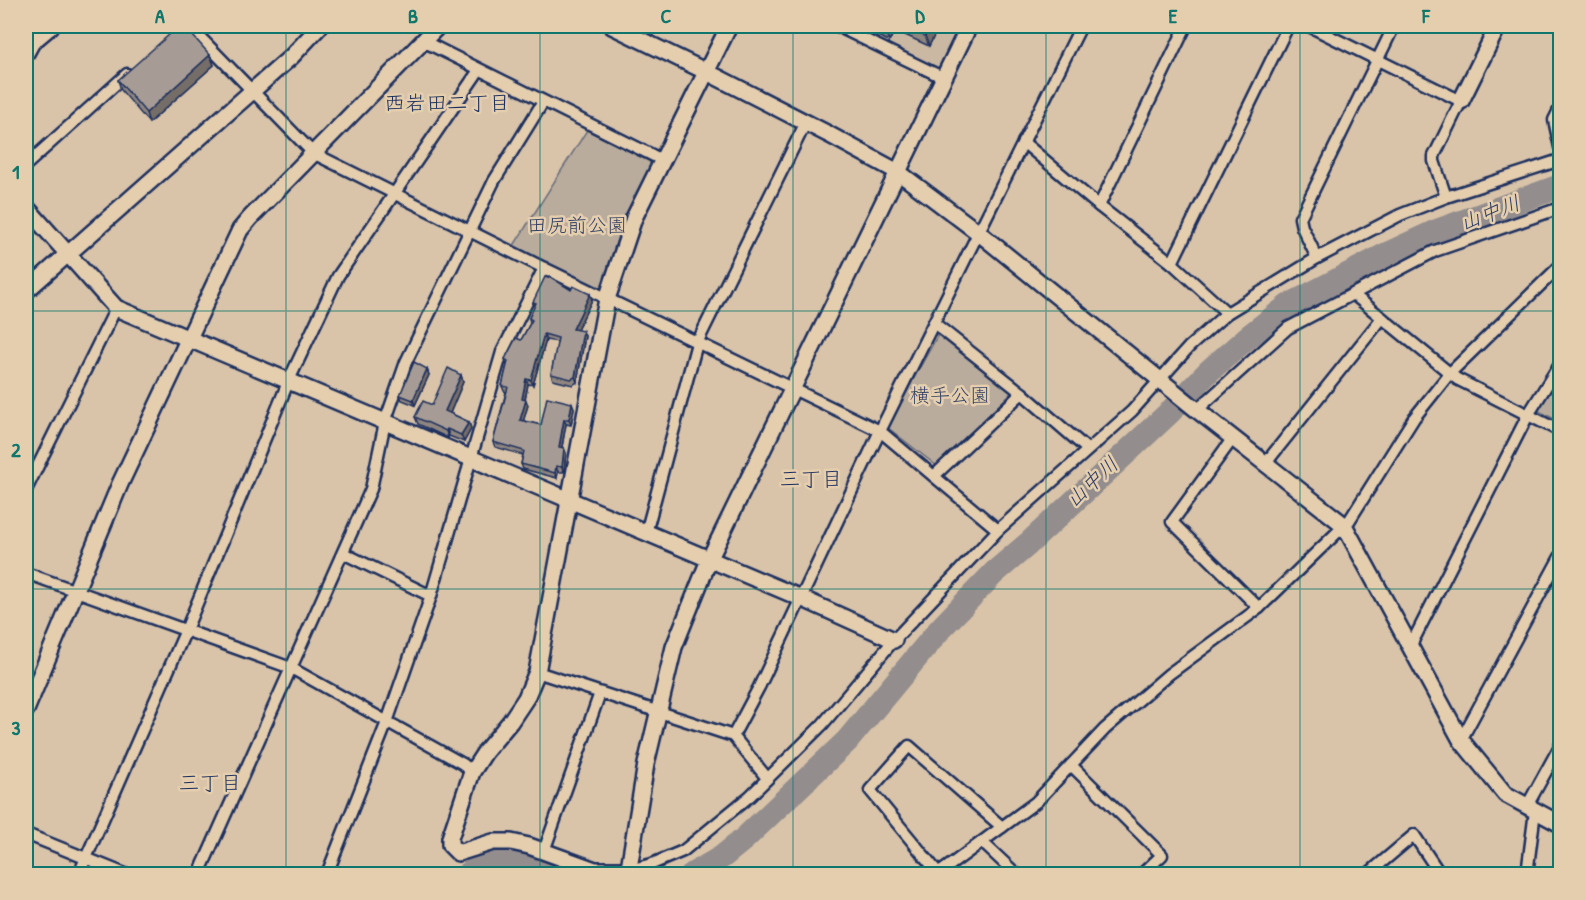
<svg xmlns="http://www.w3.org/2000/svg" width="1586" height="900" viewBox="0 0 1586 900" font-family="'Patrick Hand','Klee One',sans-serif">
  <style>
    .built { fill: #cab8a3 }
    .green { fill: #b9ac9c; stroke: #6a6e7d; stroke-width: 1.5 }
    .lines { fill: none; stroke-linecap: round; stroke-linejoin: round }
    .river { stroke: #938d8e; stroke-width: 24 }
    .street-casing { stroke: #1b2f5e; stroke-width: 15 }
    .secondary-casing { stroke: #1b2f5e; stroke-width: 20 }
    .street { stroke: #e5ceae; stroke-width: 10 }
    .secondary { stroke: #e5ceae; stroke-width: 15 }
    .wall { fill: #908680; stroke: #1b2f5e; stroke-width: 1.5 }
    .shaded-wall { fill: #756d68; stroke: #1b2f5e; stroke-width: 1.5 }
    .building { fill: #a79c95; stroke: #1b2f5e; stroke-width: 1.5 }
    .grid { fill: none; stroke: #0f766e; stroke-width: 1.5; stroke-opacity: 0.55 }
    .labels { text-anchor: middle; stroke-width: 5; stroke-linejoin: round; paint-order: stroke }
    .park-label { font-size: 20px; fill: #334267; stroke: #e5ceae }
    .neighbourhood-label { font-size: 21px; fill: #1b2f5e; stroke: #e5ceae }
    .water-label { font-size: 21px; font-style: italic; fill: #2d3d65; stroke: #e5ceae }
    .neatline { fill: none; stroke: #0f766e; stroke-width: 2 }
    .grid-label { font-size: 20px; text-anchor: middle; font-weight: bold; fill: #0f766e }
  </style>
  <rect width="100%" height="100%" fill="#d9c4a9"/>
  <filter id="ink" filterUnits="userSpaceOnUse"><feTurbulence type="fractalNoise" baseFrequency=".0167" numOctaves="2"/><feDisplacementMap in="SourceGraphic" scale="12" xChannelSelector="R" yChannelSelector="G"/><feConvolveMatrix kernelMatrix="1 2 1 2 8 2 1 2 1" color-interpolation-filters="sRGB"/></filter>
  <g filter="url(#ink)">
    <!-- built -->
    <polygon class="built" points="850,26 961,26 940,69"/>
    <!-- green -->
    <g class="green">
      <polygon points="587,130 649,161 651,166 625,216 601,288 597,289 513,247"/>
      <polygon points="938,335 1011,393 937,466 887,427"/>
      <polygon points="1560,373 1560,422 1537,410"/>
    </g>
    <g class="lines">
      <!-- river -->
      <g class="river">
        <path d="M 468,874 C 473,871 478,866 483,864 C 506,854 536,868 557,874"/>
        <polyline points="693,874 722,857 744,839 847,741 941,628 994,573 1028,544 1169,413 1209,371 1248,337 1288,306 1389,253 1434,232 1560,186"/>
      </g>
      <defs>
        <g id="street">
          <polyline points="189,26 313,153 544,268 880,431 998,530"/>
          <polyline points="837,26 944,78"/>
          <polyline points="1309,26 1461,101 1434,156 1434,161 1446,197"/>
          <polyline points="423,41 664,161"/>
          <polyline points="1560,108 1554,120 1560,147"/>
          <polyline points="1023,142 1099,206 1172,263 1227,313"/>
          <polyline points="26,165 127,74"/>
          <polyline points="1099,206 1186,26"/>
          <polyline points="1317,258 1302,227 1300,218 1394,26"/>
          <polyline points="1172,263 1288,26"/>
          <polyline points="1354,295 1457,379 1560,431"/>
          <polyline points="934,323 1022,393 1087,449"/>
          <polyline points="1197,410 1288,328 1435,251 1560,208"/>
          <polyline points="1233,438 1172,522 1259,608"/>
          <polyline points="1265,464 1382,318"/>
          <polyline points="934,476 1022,393"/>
          <polyline points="26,490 116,308"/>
          <polyline points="646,533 697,343 806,122"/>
          <polyline points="343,553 431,596"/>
          <polyline points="26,573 291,668 463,764 472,772"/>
          <polyline points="1410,647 1528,415 1560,364"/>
          <polyline points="537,672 733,736 767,778"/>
          <polyline points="733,736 759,687 880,431 1081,26"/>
          <polyline points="1461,740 1560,557"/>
          <polyline points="1071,765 1162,855 1142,874"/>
          <polyline points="1527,806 1560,746"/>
          <polyline points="26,834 125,874"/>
          <polyline points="982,842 1016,874"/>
          <polyline points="544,851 600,693"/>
          <polyline points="629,870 652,864 683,851 750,796 822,725 894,640 998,530 1132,411 1189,347 1227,313 1317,258 1400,215 1446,197 1560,160"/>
          <polyline points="79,874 186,630 289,380 338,276 479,70"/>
          <polyline points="199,874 371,489 385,422 406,362 494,181 543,102"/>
          <polyline points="327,874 387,722 431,596 502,352 544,268"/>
          <polyline points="938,874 1036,802 1105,729 1169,674 1259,608 1349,521 1414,418 1450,373 1560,266"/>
          <polyline points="939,874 870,790 909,746 1002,827"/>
          <polyline points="1368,874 1414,835 1440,874"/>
          <polyline points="1527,874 1535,811"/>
        </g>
        <g id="secondary">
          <polyline points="612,26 707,72 828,134 898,172 979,233 1197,410 1344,525 1461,740 1505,794 1560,824"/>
          <polyline points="26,53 32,42 51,26"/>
          <polyline points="1461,101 1498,26"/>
          <polyline points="26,207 116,308 801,598 894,640"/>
          <polyline points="26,291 292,56 320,26"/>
          <polyline points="26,710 120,484 240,230 250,218 438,26"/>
          <polyline points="629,870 595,870 529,846 511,842 493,842 458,853 450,845 450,838 472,772 485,752 510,722 526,698 537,672 607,299 634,218 729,26"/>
          <polyline points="628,874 646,764 674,647 709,560 969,26"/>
        </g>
      </defs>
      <!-- street casing -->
      <use href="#street" class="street-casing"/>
      <!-- secondary casing -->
      <use href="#secondary" class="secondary-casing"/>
      <!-- street -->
      <use href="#street" class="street"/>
      <!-- secondary -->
      <use href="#secondary" class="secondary"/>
    </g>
    <!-- wall -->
    <g class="wall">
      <polygon points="860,26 939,26 929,46 894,30 895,31 889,41 861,29"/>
      <polygon points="210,55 214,65 149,123 121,90 118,80"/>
      <polygon points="571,290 590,294 592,300 577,330 585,336 577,382 573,385 553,380 551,374 558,342 546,340 533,385 528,384 525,400 528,405 523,421 541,425 572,403 574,408 571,425 566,424 562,447 564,448 566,453 564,472 558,472 557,478 523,469 521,464 523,455 495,447 493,442 506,392 504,391 502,386 507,365 505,359 521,340 530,323 529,318 535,306 533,302"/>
      <polygon points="427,369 429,375 415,405 402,400 400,395"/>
      <polygon points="461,375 463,382 450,413 469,422 471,429 464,442 449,436 448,438 418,424 415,417 432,405"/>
    </g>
    <!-- shaded-wall -->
    <g class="shaded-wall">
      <polygon points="893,26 895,31 889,41 887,36"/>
      <polygon points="930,26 939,26 929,46 925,36"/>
      <polygon points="210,55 214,65 149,123 146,113"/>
      <polygon points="590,294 592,300 575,334 573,329"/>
      <polygon points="583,331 585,336 577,382 575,377"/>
      <polygon points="544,334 546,340 533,385 531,380"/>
      <polygon points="427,369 429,375 415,405 413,400"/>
      <polygon points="461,375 463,382 448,418 445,411"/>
      <polygon points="526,379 528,384 524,404 522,399"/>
      <polygon points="526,400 528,405 522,426 520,420"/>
      <polygon points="572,403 574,408 571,425 569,419"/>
      <polygon points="564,419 566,424 561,452 559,447"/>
      <polygon points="469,422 471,429 464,442 461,435"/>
      <polygon points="447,429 449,436 448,438 446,431"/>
      <polygon points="564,448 566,453 564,472 562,467"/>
      <polygon points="556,466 558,472 557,478 555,473"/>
    </g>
    <!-- building -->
    <g class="building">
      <polygon points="179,26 185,27 210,55 146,113 118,80"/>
      <polygon points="864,26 893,26 887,36"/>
      <polygon points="903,26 930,26 925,36"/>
      <polygon points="549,276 571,290 573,286 590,294 573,329 583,331 575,377 571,379 551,374 558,338 544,334 531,380 526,379 522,399 526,400 520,420 541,425 547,397 572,403 569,419 564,419 559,447 564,448 562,467 556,466 555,473 521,464 524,451 493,442 508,387 502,386 508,361 505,359 516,338 521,340 532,320 529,318 536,303 533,302 545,277 548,278"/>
      <polygon points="414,362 427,369 413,400 400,395"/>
      <polygon points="448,368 461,375 445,411 469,422 461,435 447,429 446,431 415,417 423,401 432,405"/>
    </g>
  </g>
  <!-- grid -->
  <path class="grid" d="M 286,26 L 286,874M 540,26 L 540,874M 793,26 L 793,874M 1046,26 L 1046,874M 1300,26 L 1300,874M 26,311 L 1560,311M 26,589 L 1560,589"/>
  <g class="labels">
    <!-- park labels -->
    <g class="park-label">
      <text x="577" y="232">田尻前公園</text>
      <text x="950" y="402">横手公園</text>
    </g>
    <!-- neighbourhood labels -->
    <g class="neighbourhood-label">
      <text x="447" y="110">西岩田二丁目</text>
      <text x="811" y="486">三丁目</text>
      <text x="210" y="790">三丁目</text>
    </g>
    <!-- water labels -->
    <g class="water-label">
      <text transform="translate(1490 213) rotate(-21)" y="7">山中川</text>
      <text transform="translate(1092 482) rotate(-43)" y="7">山中川</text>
    </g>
  </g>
  <!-- margin -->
  <rect width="1586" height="900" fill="none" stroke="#e5ceae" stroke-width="66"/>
  <rect x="33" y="33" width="1520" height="834" class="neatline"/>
  <g class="grid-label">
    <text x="160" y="23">A</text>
    <text x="413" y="23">B</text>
    <text x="666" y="23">C</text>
    <text x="920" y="23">D</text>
    <text x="1173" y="23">E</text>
    <text x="1426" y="23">F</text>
    <text x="16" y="179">1</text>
    <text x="16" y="457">2</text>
    <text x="16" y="735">3</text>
  </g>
</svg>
